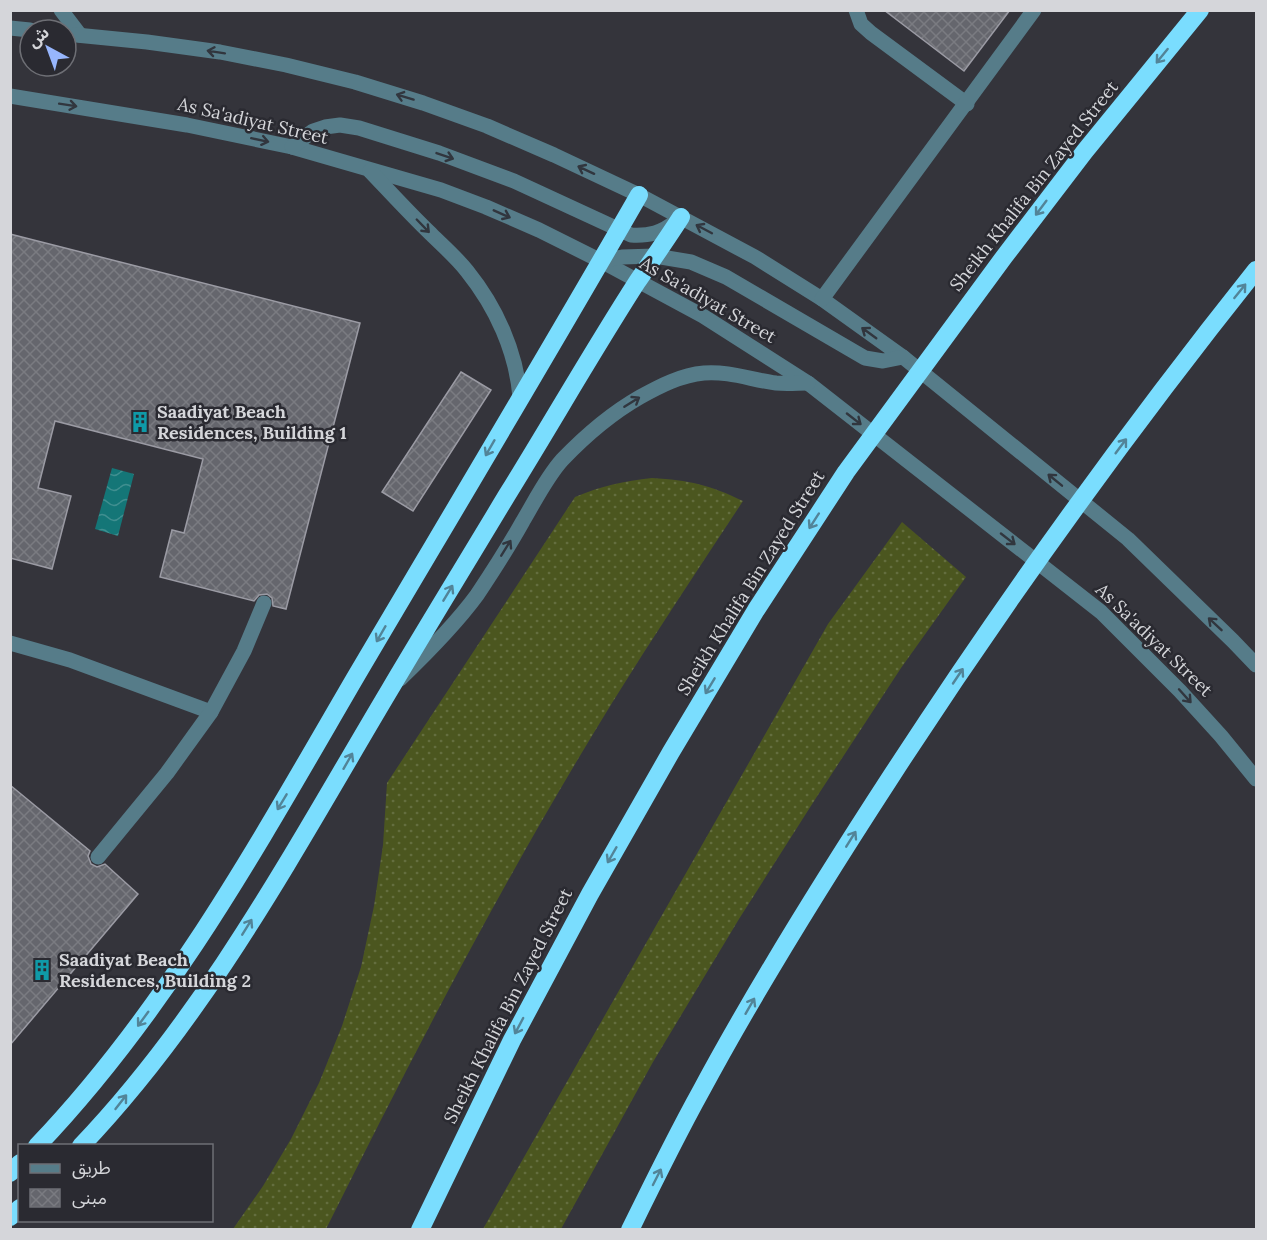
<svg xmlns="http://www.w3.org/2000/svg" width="1267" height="1240" viewBox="0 0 1267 1240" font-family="Lora,'Noto Sans Arabic',serif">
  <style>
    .grass { fill: url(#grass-dots) }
    .water { fill: url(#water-waves) }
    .building { fill: url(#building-cross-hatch); stroke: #9b9ba4; stroke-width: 1.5 }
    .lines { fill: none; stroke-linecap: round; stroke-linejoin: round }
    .minor { stroke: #567c89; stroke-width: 15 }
    .highway { stroke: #7addfe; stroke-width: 18 }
    .oneway { stroke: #31363e }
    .oneway2 { stroke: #528498 }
    .labels { text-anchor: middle; stroke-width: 5; stroke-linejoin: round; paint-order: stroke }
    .street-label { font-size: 18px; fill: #d5d6da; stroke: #2a2a31 }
    .poi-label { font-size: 18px; font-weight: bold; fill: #d5d6da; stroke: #2a2a31; text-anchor: start }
  </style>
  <defs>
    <pattern id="grass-dots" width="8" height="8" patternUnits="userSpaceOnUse" patternTransform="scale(1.5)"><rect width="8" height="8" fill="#4b561f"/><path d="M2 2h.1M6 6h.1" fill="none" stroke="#646e3f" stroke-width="1.8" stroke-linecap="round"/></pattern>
    <pattern id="water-waves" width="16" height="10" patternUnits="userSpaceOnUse" patternTransform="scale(1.5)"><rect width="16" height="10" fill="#147677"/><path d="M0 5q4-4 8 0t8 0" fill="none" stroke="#408f90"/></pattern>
    <pattern id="building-cross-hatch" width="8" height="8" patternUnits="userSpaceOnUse" patternTransform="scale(1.5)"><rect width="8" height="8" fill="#65666d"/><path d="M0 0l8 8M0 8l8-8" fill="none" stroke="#7a7b81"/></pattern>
  </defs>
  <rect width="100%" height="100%" fill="#34343b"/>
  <!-- grass -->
  <g class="grass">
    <path d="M 652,478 C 689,480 710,485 743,501 C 699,568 654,635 612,703 C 507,873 415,1051 326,1229 L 233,1229 L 263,1186 L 291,1139 L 319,1083 L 342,1026 L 361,967 L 374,906 L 383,845 L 387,783 L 575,497 C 601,486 624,481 652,478 Z"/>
    <polygon points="902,522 966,577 901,668 816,798 739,919 653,1062 561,1229 483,1229 828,624"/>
  </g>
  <!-- water -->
  <polygon class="water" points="112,468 134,474 118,536 95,529"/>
  <!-- building -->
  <g class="building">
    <polygon points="884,10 1010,10 964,71"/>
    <polygon points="10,234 360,323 286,609 273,606 272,598 267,594 259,595 254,601 160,577 172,530 184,533 203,459 55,421 38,488 71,496 52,569 10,558"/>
    <polygon points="461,372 491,390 413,511 382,492"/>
    <polygon points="10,785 90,851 88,856 91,864 97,867 105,864 138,894 10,1045"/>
  </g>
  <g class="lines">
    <!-- minor -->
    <g class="minor">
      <polyline points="61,10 80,35"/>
      <polyline points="856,10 861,24 871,33 967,104"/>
      <polyline points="10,28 30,30"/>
      <polyline points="66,34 147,42 220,52 286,65 355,82 423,103 487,126 554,155 639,195 755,257 822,299 903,357 1128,539 1233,641 1256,665"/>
      <polyline points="10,96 187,125 292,147 441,190 486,207 539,230 601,261 703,316 808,383 1101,612 1180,691 1221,736 1256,779"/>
      <path d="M 292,147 L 313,131 L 325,127 L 340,125 L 359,128 L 439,153 L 514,181 L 631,235 C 649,236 662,233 676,221"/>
      <path d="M 370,171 C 390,192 410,214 431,234 C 443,246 456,257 467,271 C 496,307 516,351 520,397"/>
      <polyline points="601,261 622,257 655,256 691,262 726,277 865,358 883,361 903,357"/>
      <polyline points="822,299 1034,10"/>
      <polyline points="10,643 70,660 211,712"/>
      <path d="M 400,679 C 427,653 455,625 477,595 C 493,571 509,546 523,521 C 535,501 546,478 562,460 C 585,436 612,413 640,397 C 660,386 681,375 704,373 C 729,371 752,380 776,383 C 787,384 798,383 808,383"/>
      <polyline points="98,857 167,773 211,712 244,651 264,603"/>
    </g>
    <!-- highway -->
    <g class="highway">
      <path d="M 37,1146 C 168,1009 260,841 355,678 C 450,517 546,357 639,195"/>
      <path d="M 81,1146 C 208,1013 296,847 389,691 C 428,625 468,560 507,495 C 551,424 592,352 637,282 C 652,260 667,239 681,217"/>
      <polyline points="10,1173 20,1163"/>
      <polyline points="10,1217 20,1208"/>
      <polyline points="420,1230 512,1040 590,894 671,752 756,610 846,472 1004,257 1085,151 1200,10"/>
      <path d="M 630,1230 C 653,1183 676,1136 701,1091 C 759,983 825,878 892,775 C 1005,601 1127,432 1256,270"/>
    </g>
  </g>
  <!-- one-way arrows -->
  <defs><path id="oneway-shaft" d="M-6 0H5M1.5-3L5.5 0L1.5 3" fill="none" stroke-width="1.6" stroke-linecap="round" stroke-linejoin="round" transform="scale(1.5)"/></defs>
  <g class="oneway">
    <use href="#oneway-shaft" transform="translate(216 52) rotate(-171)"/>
    <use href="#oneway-shaft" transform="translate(405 97) rotate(-163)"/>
    <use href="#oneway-shaft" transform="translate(68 105) rotate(9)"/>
    <use href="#oneway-shaft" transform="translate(260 140) rotate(12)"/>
    <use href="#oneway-shaft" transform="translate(445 156) rotate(19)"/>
    <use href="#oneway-shaft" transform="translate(586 170) rotate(-155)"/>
    <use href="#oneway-shaft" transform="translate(502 214) rotate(24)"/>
    <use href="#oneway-shaft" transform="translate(423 226) rotate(46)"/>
    <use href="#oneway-shaft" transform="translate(704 229) rotate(-152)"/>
    <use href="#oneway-shaft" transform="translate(869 333) rotate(-144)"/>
    <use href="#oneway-shaft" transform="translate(632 402) rotate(-32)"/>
    <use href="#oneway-shaft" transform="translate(854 419) rotate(38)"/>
    <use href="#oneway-shaft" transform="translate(1055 480) rotate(-141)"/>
    <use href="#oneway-shaft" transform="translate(1008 539) rotate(38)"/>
    <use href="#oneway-shaft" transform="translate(506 548) rotate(-58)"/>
    <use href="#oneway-shaft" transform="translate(1215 624) rotate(-137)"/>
    <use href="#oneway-shaft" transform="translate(1185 696) rotate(48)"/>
  </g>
  <g class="oneway2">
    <use href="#oneway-shaft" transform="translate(1162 56) rotate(129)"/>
    <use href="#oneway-shaft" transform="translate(1041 208) rotate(127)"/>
    <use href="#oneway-shaft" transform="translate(1240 291) rotate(-51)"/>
    <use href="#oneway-shaft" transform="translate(1121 446) rotate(-53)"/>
    <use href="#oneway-shaft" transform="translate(490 448) rotate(120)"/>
    <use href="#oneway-shaft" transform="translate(814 521) rotate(123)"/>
    <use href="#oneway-shaft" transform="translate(448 593) rotate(-59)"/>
    <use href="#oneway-shaft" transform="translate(381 634) rotate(120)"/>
    <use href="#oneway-shaft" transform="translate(958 676) rotate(-56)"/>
    <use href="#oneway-shaft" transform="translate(710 686) rotate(121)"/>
    <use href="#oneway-shaft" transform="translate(348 761) rotate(-60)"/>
    <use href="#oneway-shaft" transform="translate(282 802) rotate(121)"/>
    <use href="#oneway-shaft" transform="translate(851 839) rotate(-58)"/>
    <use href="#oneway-shaft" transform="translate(612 855) rotate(120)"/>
    <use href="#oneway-shaft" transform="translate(247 927) rotate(-58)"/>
    <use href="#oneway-shaft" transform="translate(750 1006) rotate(-60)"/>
    <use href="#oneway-shaft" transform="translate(143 1019) rotate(126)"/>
    <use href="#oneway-shaft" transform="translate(519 1026) rotate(118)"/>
    <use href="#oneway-shaft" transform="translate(121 1102) rotate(-52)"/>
    <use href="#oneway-shaft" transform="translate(657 1177) rotate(-63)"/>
  </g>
  <!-- icons -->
  <defs>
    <symbol id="building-bare" viewBox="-9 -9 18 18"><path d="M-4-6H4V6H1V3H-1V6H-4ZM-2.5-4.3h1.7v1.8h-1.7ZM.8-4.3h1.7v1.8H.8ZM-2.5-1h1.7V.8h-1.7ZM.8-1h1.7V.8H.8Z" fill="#0f9aa8" stroke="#2a2a31" stroke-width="2.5" paint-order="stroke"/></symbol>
  </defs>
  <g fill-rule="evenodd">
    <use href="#building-bare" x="125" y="407" width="30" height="30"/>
    <use href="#building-bare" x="27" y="955" width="30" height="30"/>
  </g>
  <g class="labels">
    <!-- street labels -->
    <g class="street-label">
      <text transform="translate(253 121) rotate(13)" y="6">As Sa'adiyat Street</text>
      <text transform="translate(1034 186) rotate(-52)" y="6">Sheikh Khalifa Bin Zayed Street</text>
      <text transform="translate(708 300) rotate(30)" y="6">As Sa'adiyat Street</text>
      <text transform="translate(751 583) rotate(-58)" y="6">Sheikh Khalifa Bin Zayed Street</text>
      <text transform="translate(1154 640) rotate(44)" y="6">As Sa'adiyat Street</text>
      <text transform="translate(508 1006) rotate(-63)" y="6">Sheikh Khalifa Bin Zayed Street</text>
    </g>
    <!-- poi labels -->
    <g class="poi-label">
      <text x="157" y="418">Saadiyat Beach<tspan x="157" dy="21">Residences, Building 1</tspan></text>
      <text x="59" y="966">Saadiyat Beach<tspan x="59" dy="21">Residences, Building 2</tspan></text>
    </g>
  </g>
  <!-- border -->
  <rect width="1267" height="1240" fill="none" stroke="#d5d6da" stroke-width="24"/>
  <!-- legend -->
  <rect x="18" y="1144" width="195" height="78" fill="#2a2a31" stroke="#6e6f75" stroke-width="1.5"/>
  <rect x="30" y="1164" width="30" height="9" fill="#567c89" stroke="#6e6f75" stroke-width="1.5"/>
  <text x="72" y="1174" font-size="18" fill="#d5d6da">طريق</text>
  <rect x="30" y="1189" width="30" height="18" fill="url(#building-cross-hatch)" stroke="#6e6f75" stroke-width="1.5"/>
  <text x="72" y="1204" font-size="18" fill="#d5d6da">مبنى</text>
  <!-- north arrow -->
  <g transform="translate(48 48) rotate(319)"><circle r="28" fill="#2a2a31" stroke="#6e6f75" stroke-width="1.5"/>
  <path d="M0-4.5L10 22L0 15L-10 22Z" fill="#97b6fd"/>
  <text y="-9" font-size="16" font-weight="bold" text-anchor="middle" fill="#d5d6da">ش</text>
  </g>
</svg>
